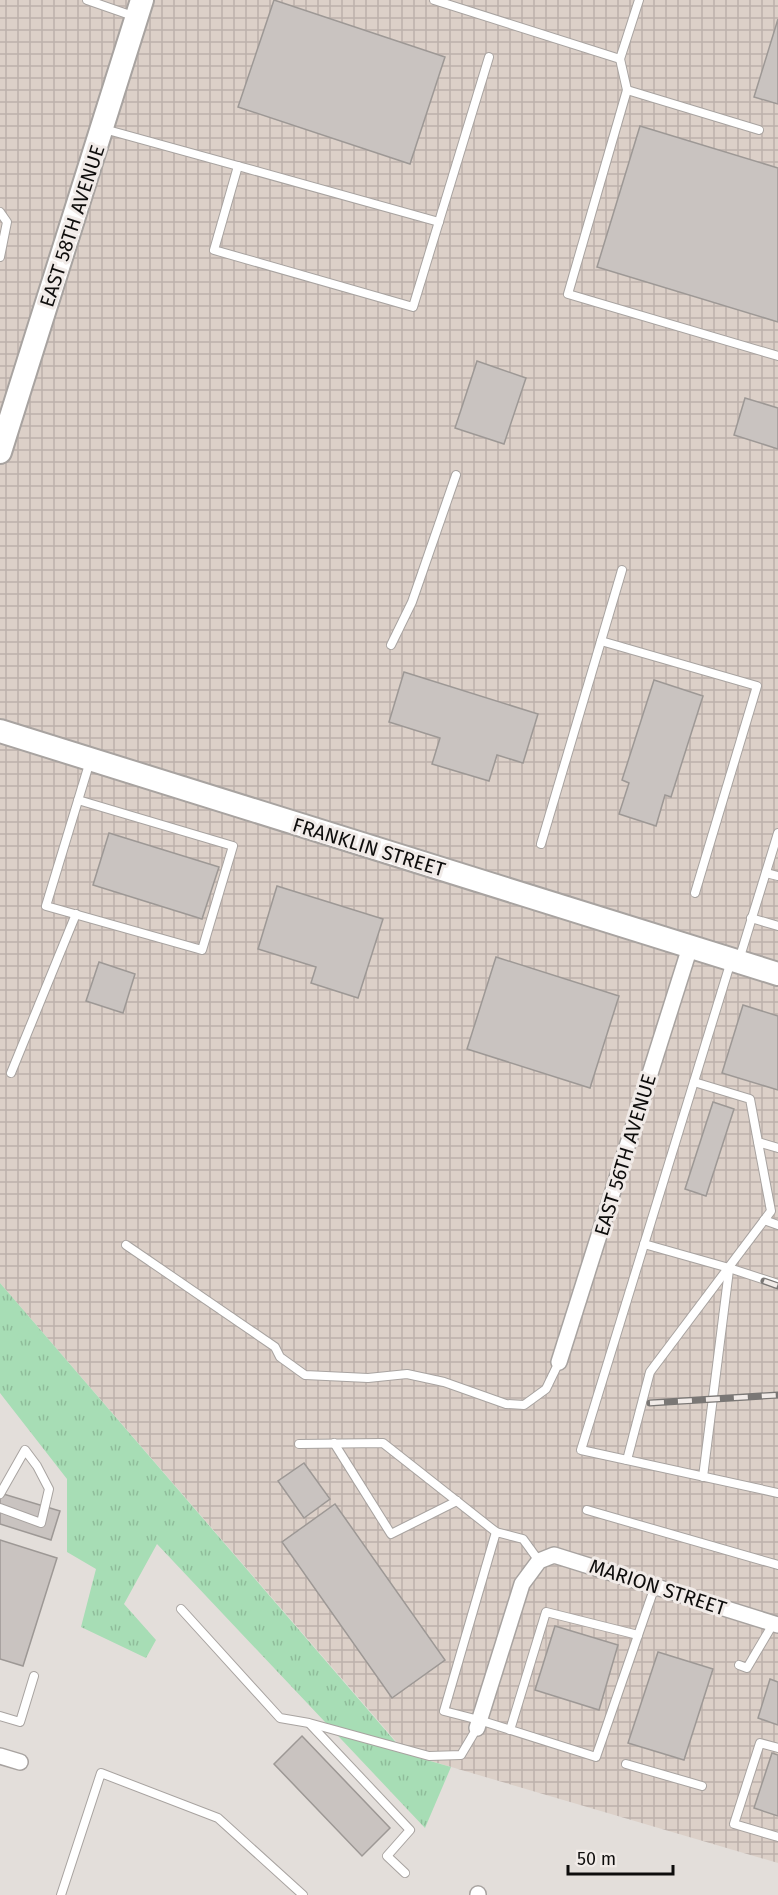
<svg xmlns="http://www.w3.org/2000/svg" width="778" height="1895" viewBox="0 0 778 1895" font-family="'Fira Sans',sans-serif">
  <style>
    .industrial { fill: url(#industrial-grid) }
    .grass { fill: url(#grass-tufts) }
    .building { fill: #c9c3c0; stroke: #9d9895; stroke-width: 1.5 }
    .lines { fill: none; stroke-linecap: round; stroke-linejoin: round }
    .lane-casing { stroke: #a8a3a0; stroke-width: 10 }
    .street-casing { stroke: #a8a3a0; stroke-width: 18 }
    .secondary-casing { stroke: #a8a3a0; stroke-width: 26 }
    .lane { stroke: #fff; stroke-width: 8 }
    .street { stroke: #fff; stroke-width: 15 }
    .secondary { stroke: #fff; stroke-width: 22 }
    .rail-casing { stroke: #7a7775; stroke-width: 7 }
    .rail { stroke: #f1ebe8; stroke-width: 4.5; stroke-dasharray: 14; stroke-linecap: butt }
    .labels { text-anchor: middle; stroke-width: 6; stroke-linejoin: round; paint-order: stroke }
    .street-label { font-size: 20px; fill: #0e0d0c; stroke: #f1ebe8 }
  </style>
  <defs>
    <pattern id="industrial-grid" width="8" height="8" patternUnits="userSpaceOnUse" patternTransform="scale(1.5)"><rect width="8" height="8" fill="#dcd0c8"/><path d="M0 4h8M4 0v8" fill="none" stroke="#bcb1ab"/></pattern>
    <pattern id="grass-tufts" width="24" height="20" patternUnits="userSpaceOnUse" patternTransform="scale(1.5)"><rect width="24" height="20" fill="#a7ddb5"/><path d="M3 7l-1-3M5 7V3M7 7l1-3M15 17l-1-3M17 17v-4M19 17l1-3" fill="none" stroke="#8fbc9a"/></pattern>
  </defs>
  <rect width="100%" height="100%" fill="#e3deda"/>
  <!-- industrial -->
  <polygon class="industrial" points="0,0 778,0 778,1863 407,1754 0,1283"/>
  <!-- grass -->
  <polygon class="grass" points="0,1283 406,1754 451,1767 425,1828 157,1544 124,1604 156,1640 146,1658 81,1627 96,1569 67,1552 67,1479 0,1393"/>
  <!-- building -->
  <g class="building">
    <polygon points="274,0 445,57 410,164 238,107"/>
    <polygon points="778,19 778,104 754,97"/>
    <polygon points="640,126 778,168 778,322 597,267"/>
    <polygon points="477,361 526,378 504,444 455,428"/>
    <polygon points="745,398 778,408 778,449 734,435"/>
    <polygon points="404,672 538,714 523,763 497,755 489,781 432,764 440,738 389,722"/>
    <polygon points="654,680 703,696 671,797 665,795 656,826 619,814 629,783 622,780"/>
    <polygon points="109,833 219,867 202,919 93,885"/>
    <polygon points="277,886 383,919 358,998 311,983 316,967 258,949"/>
    <polygon points="496,957 619,996 590,1088 467,1049"/>
    <polygon points="99,962 135,974 123,1013 86,1001"/>
    <polygon points="743,1005 778,1016 778,1090 722,1073"/>
    <polygon points="713,1102 734,1109 706,1196 685,1189"/>
    <polygon points="304,1463 330,1499 304,1518 278,1481"/>
    <polygon points="0,1493 60,1511 51,1540 0,1524"/>
    <polygon points="335,1504 445,1660 392,1698 282,1542"/>
    <polygon points="0,1540 57,1558 23,1666 0,1659"/>
    <polygon points="555,1626 618,1645 599,1710 535,1690"/>
    <polygon points="658,1652 713,1669 684,1760 628,1743"/>
    <polygon points="770,1679 778,1682 778,1725 758,1718"/>
    <polygon points="302,1736 390,1828 362,1856 274,1764"/>
    <polygon points="772,1753 778,1755 778,1816 754,1808"/>
  </g>
  <g class="lines">
    <defs>
      <g id="lane">
        <polyline points="87,0 133,16"/>
        <polyline points="434,0 620,59 639,0"/>
        <polyline points="620,59 627,90 568,294 778,356"/>
        <polyline points="627,90 759,130"/>
        <polyline points="104,129 238,166 214,250 413,307 489,57"/>
        <polyline points="238,166 439,222"/>
        <polyline points="0,212 7,222 0,257"/>
        <polyline points="601,641 757,686 695,893"/>
        <polyline points="391,645 412,602 456,475"/>
        <polyline points="78,800 233,846 202,950 46,906 90,761"/>
        <polyline points="541,844 622,570"/>
        <polyline points="766,873 778,876"/>
        <polyline points="751,918 778,926"/>
        <polyline points="739,960 778,833"/>
        <polyline points="731,961 581,1450 778,1493"/>
        <polyline points="11,1073 76,914"/>
        <polyline points="694,1082 750,1099 758,1142 778,1148"/>
        <polyline points="764,1220 778,1225"/>
        <polyline points="644,1244 729,1268 778,1284"/>
        <polyline points="126,1245 275,1347 280,1357 305,1375 368,1378 407,1374 444,1382 506,1404 524,1405 546,1389 559,1362"/>
        <polyline points="334,1443 391,1534 457,1501"/>
        <polyline points="299,1444 383,1443 496,1532"/>
        <polyline points="627,1460 650,1372 771,1211 758,1142"/>
        <polyline points="703,1477 729,1270"/>
        <polyline points="0,1494 25,1450 37,1466 49,1489 41,1523 0,1508"/>
        <polyline points="587,1510 778,1565"/>
        <polyline points="539,1561 523,1539 496,1532 444,1711 479,1720 596,1757 655,1586"/>
        <polyline points="181,1609 280,1718 309,1723 429,1756 461,1755 477,1728"/>
        <polyline points="739,1665 747,1668 773,1624"/>
        <polyline points="0,1716 20,1722 34,1676"/>
        <polyline points="310,1724 410,1830 387,1856 405,1873"/>
        <polyline points="510,1730 546,1612 638,1635"/>
        <polyline points="778,1748 760,1743 734,1824 778,1837"/>
        <polyline points="626,1764 702,1786"/>
        <polyline points="61,1895 101,1773 218,1818 303,1895"/>
      </g>
      <g id="street">
        <polyline points="559,1362 690,947"/>
        <polyline points="477,1728 522,1584 539,1561 554,1555 778,1625"/>
        <polyline points="0,1756 20,1762"/>
        <polyline points="478,1894 478,1895"/>
      </g>
      <g id="secondary">
        <polyline points="0,452 142,0"/>
        <polyline points="0,731 778,974"/>
      </g>
    </defs>
    <!-- lane casing -->
    <use href="#lane" class="lane-casing"/>
    <!-- street casing -->
    <use href="#street" class="street-casing"/>
    <!-- secondary casing -->
    <use href="#secondary" class="secondary-casing"/>
    <!-- lane -->
    <use href="#lane" class="lane"/>
    <!-- street -->
    <use href="#street" class="street"/>
    <!-- secondary -->
    <use href="#secondary" class="secondary"/>
    <defs>
      <g id="rail">
        <polyline points="764,1281 778,1286"/>
        <polyline points="650,1403 778,1395"/>
      </g>
    </defs>
    <!-- rail casing -->
    <use href="#rail" class="rail-casing"/>
    <!-- rail -->
    <use href="#rail" class="rail"/>
  </g>
  <g class="labels">
    <!-- street labels -->
    <g class="street-label">
      <text transform="translate(72 226) rotate(-72)" y="7">EAST 58TH AVENUE</text>
      <text transform="translate(369 847) rotate(17)" y="7">FRANKLIN STREET</text>
      <text transform="translate(625 1155) rotate(-73)" y="7">EAST 56TH AVENUE</text>
      <text transform="translate(658 1587) rotate(18)" y="7">MARION STREET</text>
    </g>
  </g>
  <!-- scale -->
  <path d="M568 1865v9h105v-9" fill="none" stroke="#0e0d0c" stroke-width="3"/>
  <text x="577" y="1865" font-size="18" fill="#0e0d0c" stroke="#f1ebe8" stroke-width="4.5" paint-order="stroke">50 m</text>
</svg>
